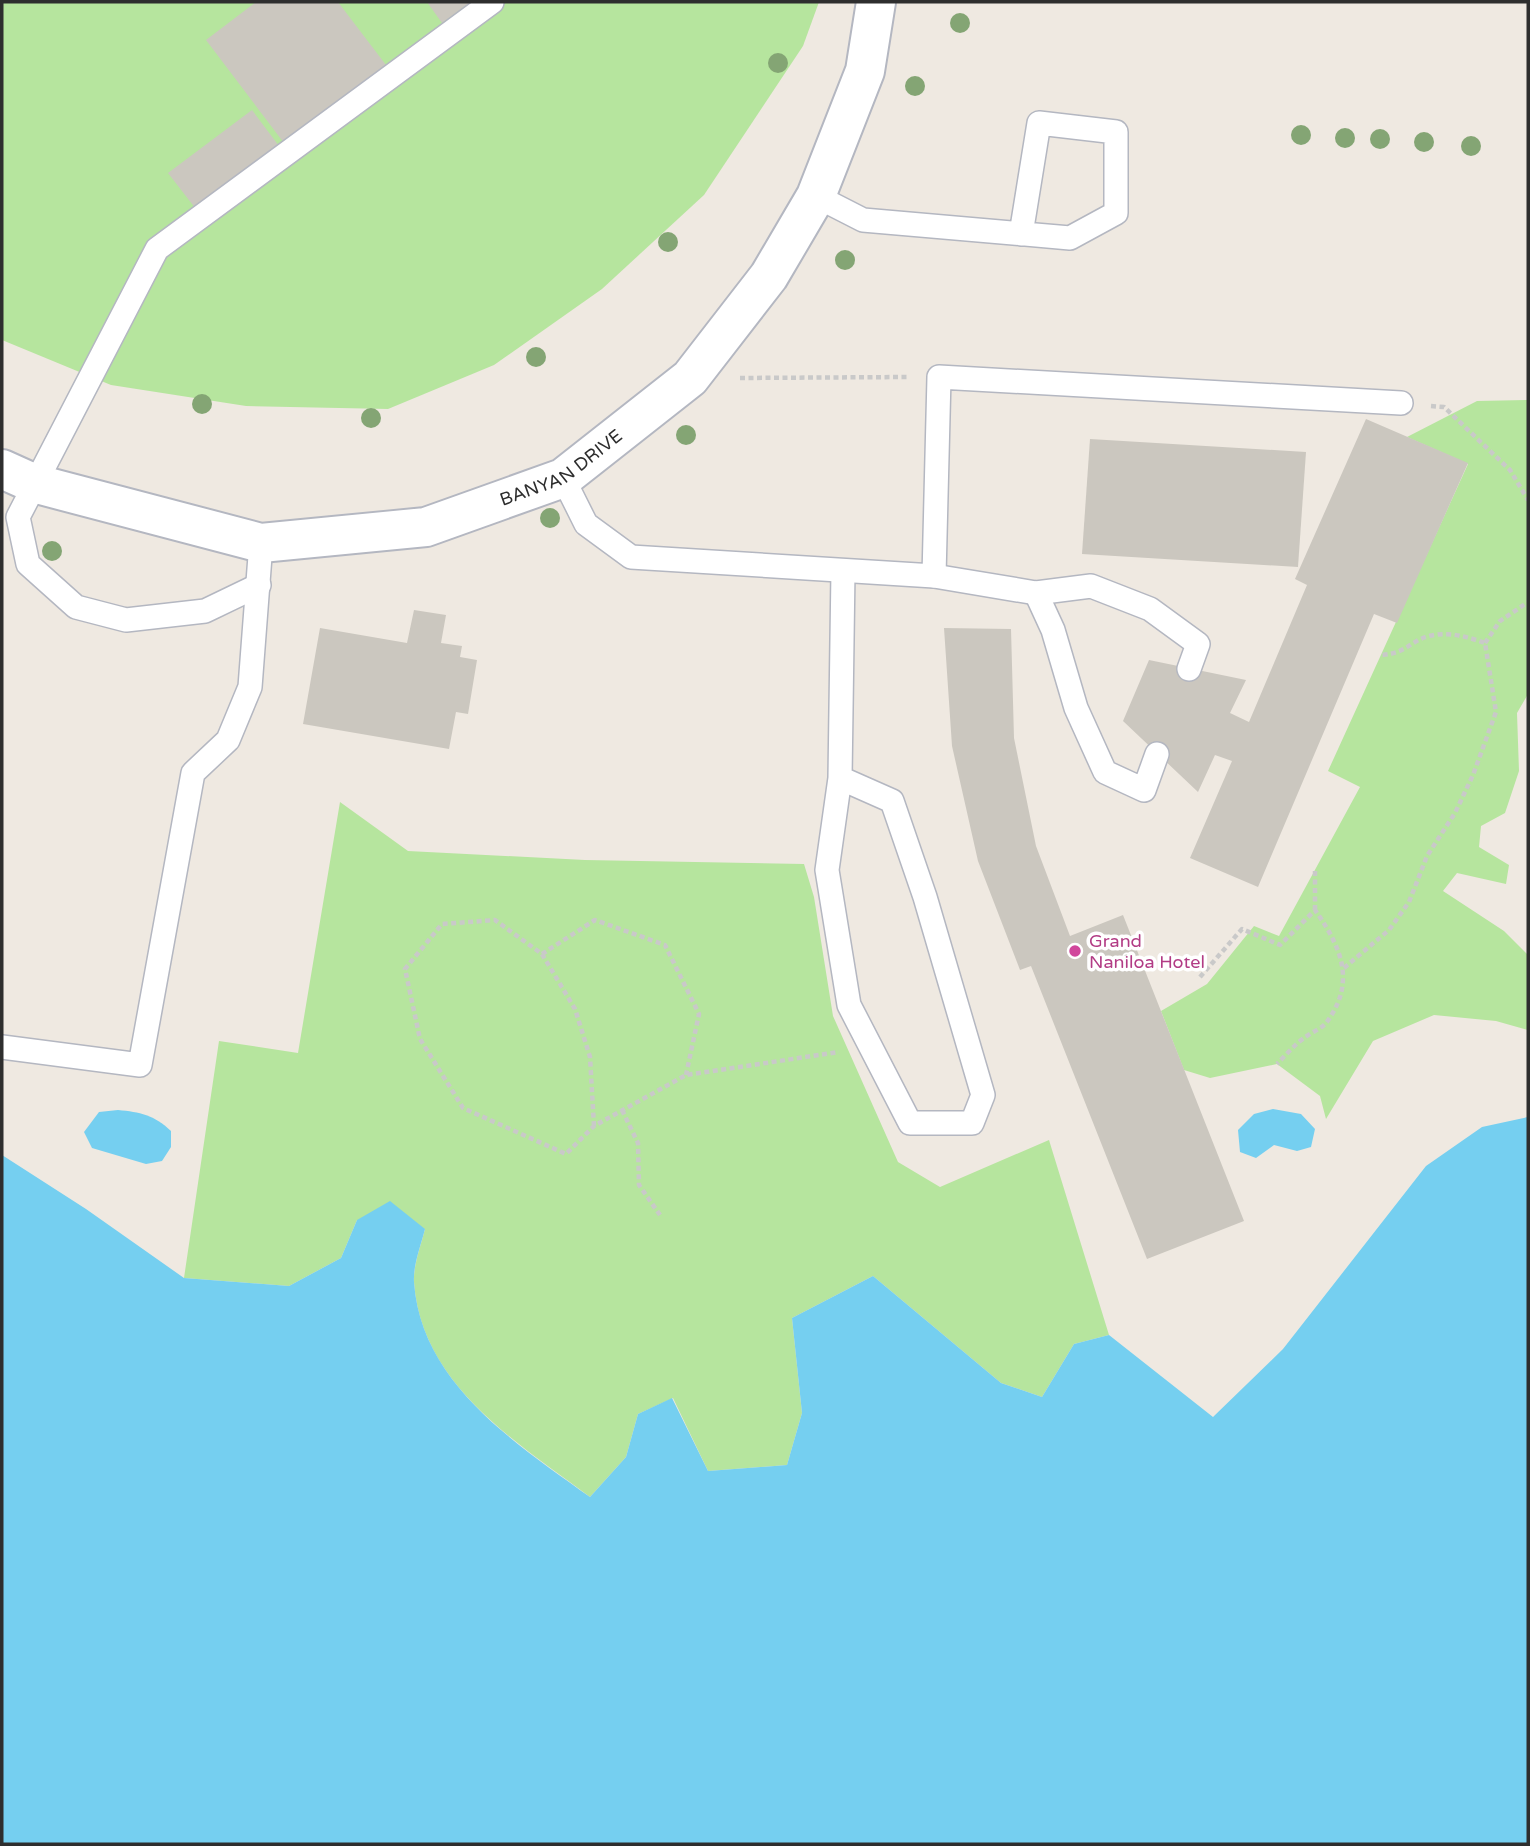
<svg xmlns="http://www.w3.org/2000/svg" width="1530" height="1846" viewBox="0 0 1530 1846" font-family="'Varela Round',sans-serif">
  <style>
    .green { fill: #b6e59e }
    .water { fill: #75cff0 }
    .building { fill: #cbc7bf }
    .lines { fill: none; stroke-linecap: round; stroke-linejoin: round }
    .service-casing { stroke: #b4b7c1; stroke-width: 26 }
    .tertiary-casing { stroke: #b4b7c1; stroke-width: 42 }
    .path { stroke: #c9c9c9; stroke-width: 4.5; stroke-dasharray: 5 3.5; stroke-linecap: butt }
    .service { stroke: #fff; stroke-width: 23 }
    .tertiary { stroke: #fff; stroke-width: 38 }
    .tree { fill: #84a574 }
    .hotel-dot { fill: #d1479c; stroke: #fff; stroke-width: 2.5 }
    .labels { text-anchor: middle; stroke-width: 7; stroke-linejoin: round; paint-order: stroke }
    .street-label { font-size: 18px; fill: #2e2e2e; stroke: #fff }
    .hotel-label { font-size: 18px; fill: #b23c85; stroke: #fff; text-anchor: start }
  </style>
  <rect width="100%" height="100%" fill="#efe9e1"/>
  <!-- green -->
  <g class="green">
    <polygon points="2,2 819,2 803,46 704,195 602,289 494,365 388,409 246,406 111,385 2,340"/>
    <polygon points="1528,400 1528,694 1517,713 1519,771 1505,813 1481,826 1479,847 1509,865 1506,884 1457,873 1443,891 1504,931 1528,955 1528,1030 1496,1021 1434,1015 1373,1041 1326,1119 1320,1096 1277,1064 1210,1078 1184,1070 1161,1011 1207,984 1254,926 1279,936 1360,787 1328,771 1468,464 1407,437 1477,401"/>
    <path d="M 340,802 L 408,851 L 585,860 L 804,864 L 814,897 L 833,1016 L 898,1162 L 940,1187 L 1049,1140 L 1109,1335 L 1074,1344 L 1042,1397 L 1001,1383 L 873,1276 L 792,1318 L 802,1413 L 787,1465 L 708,1471 L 673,1398 L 638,1414 L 626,1457 L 590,1497 C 515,1441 421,1384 414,1282 C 413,1266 421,1245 425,1229 L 357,1220 L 341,1258 L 289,1286 L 184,1278 L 219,1041 L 298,1053 Z"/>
  </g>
  <!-- water -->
  <g class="water">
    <polygon points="1273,1109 1301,1114 1315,1129 1311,1147 1297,1151 1274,1145 1256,1158 1240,1152 1238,1130 1254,1114"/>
    <path d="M 118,1110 C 140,1112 154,1115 171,1131 L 171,1147 L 162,1161 L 146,1164 L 92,1148 L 84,1132 L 99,1112 Z"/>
    <path d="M 1528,1117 L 1528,1844 L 2,1844 L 2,1155 L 86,1209 L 184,1278 L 289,1286 L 341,1258 L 357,1220 L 390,1201 L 425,1229 C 421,1245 413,1265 414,1282 C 421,1383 515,1443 590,1497 L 626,1457 L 638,1414 L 672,1398 L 708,1471 L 787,1465 L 802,1413 L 792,1318 L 873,1276 L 1001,1383 L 1042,1397 L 1074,1344 L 1109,1335 L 1213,1417 L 1283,1349 L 1426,1166 L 1482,1127 Z"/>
  </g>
  <!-- building -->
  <g class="building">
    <polygon points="256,2 338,2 386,65 284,143 206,40"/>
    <polygon points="427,2 471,2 442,23"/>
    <polygon points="252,110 282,150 199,213 168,173"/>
    <polygon points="1366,419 1468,463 1397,623 1374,614 1258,887 1190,858 1232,761 1215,755 1198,792 1123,721 1149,660 1246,680 1230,713 1249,722 1307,585 1295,579"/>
    <polygon points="1090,439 1306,452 1298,567 1082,554"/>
    <polygon points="414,610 446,615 441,643 462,646 460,657 477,660 468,714 456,712 449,749 303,724 320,628 407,643"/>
    <polygon points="944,628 1011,629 1014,738 1036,846 1070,936 1123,915 1244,1221 1147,1259 1031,966 1020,970 978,861 952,746"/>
  </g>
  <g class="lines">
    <defs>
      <g id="service">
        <polyline points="816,196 863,220 1070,238 1116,213 1116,132 1039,123 1021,234"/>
        <polyline points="563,478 586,524 631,557 934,576 939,377 1401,403"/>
        <polyline points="934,576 1036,593 1091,586 1150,609 1198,644 1189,669"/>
        <polyline points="259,585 205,611 126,620 76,607 28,564 18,517 157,249 492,2"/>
        <polyline points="1036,593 1053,630 1076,708 1105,772 1144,790 1157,754"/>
        <polyline points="840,778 892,801 925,897 983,1095 972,1123 910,1123 849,1005 827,870 840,778 843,571"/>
        <polyline points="2,1047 140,1065 193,773 228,740 250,687 261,543"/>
      </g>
      <g id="tertiary">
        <path id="s1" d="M 2,469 L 33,483 L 261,543 L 426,527 L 563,478 L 690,378 L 769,276 L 816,196 L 865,71 L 876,2"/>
      </g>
    </defs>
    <!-- service casing -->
    <use href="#service" class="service-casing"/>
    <!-- tertiary casing -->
    <use href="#tertiary" class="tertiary-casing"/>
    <!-- path -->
    <g class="path">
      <polyline points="740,378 910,377"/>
      <polyline points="1431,406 1444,407 1510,470 1528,500"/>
      <polyline points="1485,643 1500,621 1528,602"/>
      <polyline points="1315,910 1315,868"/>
      <polyline points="542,954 595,920 665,945 699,1014 686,1075"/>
      <path d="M 1344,968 L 1389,930 L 1409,902 L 1427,856 L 1455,813 L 1473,775 L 1496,712 L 1485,643 C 1468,637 1448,631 1429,636 C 1410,641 1407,653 1382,655"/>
      <path d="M 1200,977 L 1242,929 L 1280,945 L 1315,910 C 1341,947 1357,982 1326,1023 C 1321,1029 1310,1033 1304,1038 C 1294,1045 1285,1056 1277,1064"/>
      <polyline points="622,1110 638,1143 639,1185 660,1215"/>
      <polyline points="594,1126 590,1057 575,1009 542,954 495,920 442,924 405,969 420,1039 463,1108 566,1154 594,1126 686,1075 839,1052"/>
    </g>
    <!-- service -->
    <use href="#service" class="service"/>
    <!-- tertiary -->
    <use href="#tertiary" class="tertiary"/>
  </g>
  <!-- trees -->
  <g class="tree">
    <circle cx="960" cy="23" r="10"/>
    <circle cx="778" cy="63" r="10"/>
    <circle cx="915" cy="86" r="10"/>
    <circle cx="1301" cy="135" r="10"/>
    <circle cx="1345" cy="138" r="10"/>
    <circle cx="1380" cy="139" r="10"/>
    <circle cx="1424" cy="142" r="10"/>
    <circle cx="1471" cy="146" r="10"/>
    <circle cx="668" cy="242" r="10"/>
    <circle cx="845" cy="260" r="10"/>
    <circle cx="536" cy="357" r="10"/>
    <circle cx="202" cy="404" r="10"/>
    <circle cx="371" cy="418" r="10"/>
    <circle cx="686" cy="435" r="10"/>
    <circle cx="550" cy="518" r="10"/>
    <circle cx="52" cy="551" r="10"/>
  </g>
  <!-- markers -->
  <circle class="hotel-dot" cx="1075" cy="951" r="7"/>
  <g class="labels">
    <!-- street labels -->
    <g class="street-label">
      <text dy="6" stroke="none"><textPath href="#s1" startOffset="584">BANYAN DRIVE</textPath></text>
    </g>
    <!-- hotel labels -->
    <g class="hotel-label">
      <text x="1089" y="947">Grand<tspan x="1089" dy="21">Naniloa Hotel</tspan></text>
    </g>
  </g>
  <!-- border -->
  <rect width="1530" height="1846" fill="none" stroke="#2e2e2e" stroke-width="7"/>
</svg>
